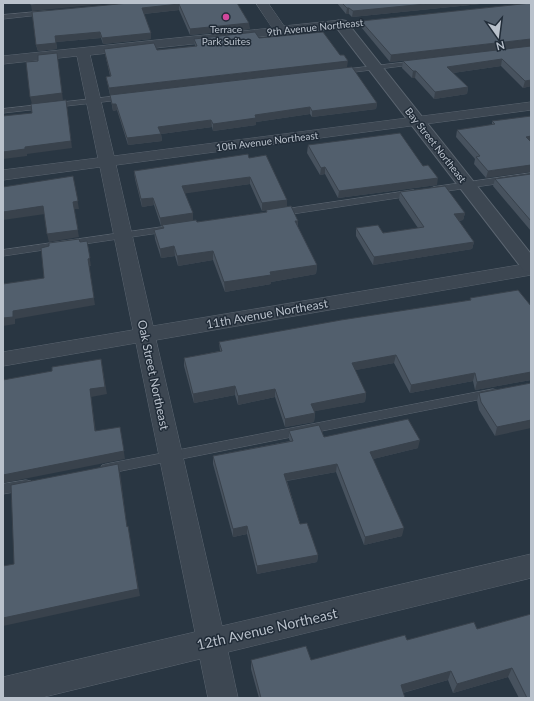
<svg xmlns="http://www.w3.org/2000/svg" width="534" height="701" viewBox="0 0 534 701" font-family="Lato,sans-serif">
  <style>
    .lines { fill: none; stroke-linecap: round; stroke-linejoin: round }
    .service-casing { stroke: #5b6570; stroke-width: 1 }
    .minor-casing { stroke: #5b6570; stroke-width: 1 }
    .tertiary-casing { stroke: #5b6570; stroke-width: 2 }
    .service { fill: #3d4752; fill-rule: evenodd }
    .minor { fill: #3d4752; fill-rule: evenodd }
    .tertiary { fill: #3d4752; fill-rule: evenodd }
    .wall { fill: #47525e; fill-rule: evenodd }
    .shaded-wall { fill: #39424c }
    .building { fill: #525f6d; stroke: #39424c }
    .hotel-dot { fill: #d1479c; stroke: #212c38; stroke-width: 1.5 }
    .labels { text-anchor: middle; stroke-width: 3; stroke-linejoin: round; paint-order: stroke }
    .far-street-label { font-size: 10px; fill: #bac2cc; stroke: #212c38 }
    .far-poi-label { font-size: 10px; fill: #bac2cc; stroke: #212c38 }
    .street-label { font-size: 12px; fill: #bac2cc; stroke: #212c38 }
    .near-street-label { font-size: 14px; fill: #bac2cc; stroke: #212c38 }
  </style>
  <rect width="100%" height="100%" fill="#293642"/>
  <g class="lines">
    <defs>
      <g id="service">
        <polygon points="46,11 49,13 48,14 3,19 3,15"/>
        <polygon points="416,61 418,62 418,64 339,74 335,72 339,70"/>
        <polygon points="126,95 130,97 129,99 3,113 3,109"/>
        <polygon points="531,173 531,179 433,193 429,190 433,187"/>
        <polygon points="414,190 418,193 417,195 279,216 274,213 279,210"/>
        <polygon points="169,226 174,229 172,231 3,256 3,250"/>
        <polygon points="493,389 497,390 499,393 497,396 106,474 102,473 100,469 102,465 106,464"/>
        <polygon points="26,480 31,481 32,485 31,489 3,494 3,484"/>
      </g>
      <polygon id="minor" points="256,3 268,3 284,26 341,20 345,21 347,24 345,27 341,28 90,55 114,156 531,102 531,110 116,165 153,326 531,263 531,275 156,340 222,626 531,554 531,578 228,652 238,698 208,698 200,659 40,698 3,698 3,677 195,632 136,343 3,366 3,352 133,330 100,167 3,180 3,170 98,158 77,56 3,64 3,56 272,28"/>
      <polygon id="tertiary" points="341,20 346,21 531,254 531,273 524,271 336,27 335,24 336,21"/>
    </defs>
    <!-- service casing -->
    <use href="#service" class="service-casing"/>
    <!-- minor casing -->
    <use href="#minor" class="minor-casing"/>
    <!-- tertiary casing -->
    <use href="#tertiary" class="tertiary-casing"/>
    <!-- service -->
    <use href="#service" class="service"/>
    <!-- minor -->
    <use href="#minor" class="minor"/>
    <!-- tertiary -->
    <use href="#tertiary" class="tertiary"/>
  </g>
  <!-- wall -->
  <g class="wall">
    <polygon points="129,3 237,3 250,29 190,35 179,10 144,14 151,33 151,39 103,44 101,38 56,42 57,49 38,51 36,45"/>
    <polygon points="337,3 490,3 352,17 349,14 346,14"/>
    <polygon points="531,3 531,46 390,62 361,27 361,21"/>
    <polygon points="259,38 347,67 110,95 106,77 110,76 104,49 157,50 195,46 194,39"/>
    <polygon points="531,46 531,86 523,88 501,66 453,73 468,87 467,94 434,99 415,78 412,78 402,68 403,61"/>
    <polygon points="110,95 377,103 376,109 312,117 310,114 256,122 256,125 213,131 212,127 161,134 162,141 128,145 117,110 113,111"/>
    <polygon points="492,121 531,141 486,178 474,164 475,159 456,137 457,130 492,125"/>
    <polygon points="308,145 437,185 338,198 325,174 320,175 307,153"/>
    <path d="M 249,158 L 298,221 L 298,227 L 317,265 L 316,274 L 271,282 L 271,284 L 225,292 L 213,260 L 178,266 L 175,256 L 161,258 L 155,239 L 154,230 L 163,228 L 162,225 L 161,226 L 154,205 L 142,207 L 135,179 L 134,171 ZM 250,184 L 262,211 L 266,210 L 266,212 L 197,222 L 193,221 L 184,193 Z"/>
    <polygon points="531,174 531,231 493,186 495,179"/>
    <polygon points="400,192 465,213 463,220 459,221 474,242 472,249 373,265 356,236 356,228 383,233 418,228 399,200"/>
    <polygon points="470,298 531,306 531,380 475,390 473,381 410,393 394,363 355,370 366,393 365,402 314,411 315,413 314,422 285,427 275,397 238,405 235,395 194,403 184,366 184,358 220,351 219,342 470,300"/>
    <polygon points="531,383 495,436 479,410 477,401 479,393"/>
    <polygon points="289,431 324,437 418,448 373,459 402,536 364,545 336,472 287,481 300,524 318,555 317,562 257,574 247,534 233,537 213,464 213,456 290,441 289,439"/>
    <polygon points="531,614 531,698 519,698 508,677 453,693 448,680 403,693 405,698 259,698 251,669 251,660 311,660 407,640 477,629"/>
  </g>
  <!-- shaded-wall -->
  <g class="shaded-wall">
    <polygon points="55,3 114,3 32,11 31,5"/>
    <polygon points="436,3 490,3 352,17 353,11"/>
    <polygon points="179,4 179,10 143,14 142,8"/>
    <polygon points="347,8 349,8 349,14 346,14"/>
    <polygon points="249,23 250,29 190,35 190,29"/>
    <polygon points="100,32 101,38 56,42 57,49 38,51 36,45 55,36"/>
    <polygon points="151,33 151,39 103,44 102,38"/>
    <polygon points="531,39 531,46 390,62 391,55"/>
    <polygon points="57,53 63,100 32,104 30,97"/>
    <polygon points="502,59 501,66 446,74 447,67"/>
    <polygon points="348,61 347,67 110,95 109,88"/>
    <polygon points="413,71 416,71 415,78 412,78"/>
    <polygon points="531,80 531,86 523,88 525,81"/>
    <polygon points="468,87 467,94 434,99 435,92"/>
    <polygon points="66,100 72,148 27,154 27,156 3,159 3,152 25,147"/>
    <polygon points="377,103 376,109 312,117 312,111"/>
    <polygon points="112,104 116,104 117,110 113,111"/>
    <polygon points="310,107 310,114 256,122 256,125 213,131 213,124 255,115"/>
    <polygon points="211,120 212,127 161,134 162,141 128,145 127,138 158,127"/>
    <polygon points="531,135 531,141 530,143 526,137"/>
    <polygon points="531,165 531,172 486,178 488,171"/>
    <polygon points="325,167 325,174 320,175 321,168"/>
    <polygon points="73,176 79,209 74,209 79,237 49,242 47,234 73,202"/>
    <polygon points="250,177 250,184 182,194 182,186"/>
    <polygon points="438,178 437,185 338,198 339,191"/>
    <polygon points="153,198 154,205 142,207 141,199"/>
    <polygon points="287,200 287,207 262,211 262,203"/>
    <polygon points="43,206 45,214 3,220 3,212"/>
    <polygon points="193,213 193,221 161,226 160,218"/>
    <polygon points="465,213 463,220 453,222 454,214"/>
    <polygon points="295,221 298,221 297,230"/>
    <polygon points="87,241 91,266 89,266 95,305 15,319 15,324 3,326 3,318 88,259"/>
    <polygon points="474,242 472,249 373,265 374,257"/>
    <polygon points="174,246 175,256 161,258 160,249"/>
    <polygon points="213,251 213,260 178,266 177,256"/>
    <polygon points="317,265 316,274 271,282 271,284 225,292 224,282 270,272"/>
    <polygon points="396,355 394,363 351,371 352,363"/>
    <polygon points="101,359 107,394 91,397 97,439 95,431 90,389"/>
    <polygon points="531,372 531,380 475,390 477,382"/>
    <polygon points="475,373 473,381 410,393 411,385"/>
    <polygon points="235,386 235,395 194,403 193,394"/>
    <polygon points="275,389 275,397 238,405 238,396"/>
    <polygon points="366,393 365,402 311,412 311,404"/>
    <polygon points="315,413 314,422 285,427 285,419"/>
    <polygon points="531,420 531,428 495,436 497,427"/>
    <polygon points="120,427 125,459 3,483 3,475"/>
    <polygon points="420,440 418,448 369,460 370,452"/>
    <polygon points="118,464 120,472 128,534"/>
    <polygon points="337,464 336,472 284,481 284,474"/>
    <polygon points="128,526 140,596 3,626 3,632 3,618"/>
    <polygon points="247,526 247,534 233,537 233,529"/>
    <polygon points="404,528 402,536 364,545 365,537"/>
    <polygon points="318,555 317,562 257,574 257,566"/>
    <polygon points="512,668 508,677 453,693 457,684"/>
    <polygon points="451,671 448,680 398,694 401,685"/>
  </g>
  <!-- building -->
  <g class="building">
    <polygon points="30,3 55,3 31,5"/>
    <polygon points="129,3 237,3 249,23 190,29 179,4 142,8 151,33 102,38 100,32 55,36 56,43 36,45 32,12"/>
    <polygon points="342,3 436,3 353,11 349,8 347,8"/>
    <polygon points="531,3 531,39 391,55 361,21"/>
    <polygon points="255,32 259,38 323,32 340,55 344,55 348,61 109,88 106,77 111,76 104,49 154,43 157,50 197,46 194,39"/>
    <polygon points="531,46 531,80 525,81 502,59 447,67 468,87 435,92 416,71 413,71 403,61"/>
    <polygon points="57,53 62,93 30,97 26,62 38,61 38,55"/>
    <polygon points="352,67 377,103 312,111 310,107 255,115 256,118 213,124 211,120 158,127 161,134 127,138 116,104 112,104 110,95"/>
    <polygon points="66,100 71,141 25,147 25,149 3,152 3,116 32,113 31,104"/>
    <polygon points="531,116 531,136 526,137 531,142 531,165 488,171 476,157 480,156 457,130 495,124 492,121"/>
    <polygon points="400,133 423,166 428,165 438,178 339,191 325,167 321,168 308,145"/>
    <polygon points="248,154 249,158 266,155 287,200 262,203 250,177 182,186 193,213 160,218 153,198 141,199 134,171"/>
    <polygon points="531,174 531,221 495,179"/>
    <polygon points="73,176 78,201 73,202 78,230 47,234 43,206 3,212 3,187"/>
    <polygon points="445,186 465,213 454,214 474,242 374,257 356,228 378,225 383,233 424,227 400,192"/>
    <polygon points="291,206 298,221 295,221 317,265 270,272 271,275 224,282 213,251 177,256 174,246 160,249 154,230 164,228 162,225 196,220 197,222 267,212 266,210"/>
    <polygon points="79,239 80,242 87,241 90,258 88,259 94,298 13,311 13,317 3,318 3,284 44,278 41,248 49,246 49,243"/>
    <polygon points="518,290 531,306 531,372 477,382 475,373 411,385 396,355 352,363 366,393 311,404 315,413 285,419 275,389 238,396 235,386 193,394 184,358 222,351 219,342 341,320 471,300 470,298"/>
    <polygon points="101,359 105,387 90,389 95,431 120,427 124,451 3,475 3,380 52,371 52,367"/>
    <polygon points="531,383 531,420 497,427 481,402 479,393"/>
    <polygon points="408,419 420,440 370,452 404,528 365,537 337,464 284,474 300,524 307,523 318,555 257,566 247,526 233,529 213,456 293,441 289,431 319,425 324,437"/>
    <polygon points="118,464 127,527 128,526 138,589 3,618 3,566 14,564 11,485"/>
    <polygon points="531,614 531,698 527,698 512,668 457,684 451,671 401,685 405,698 261,698 251,660 306,646 311,660 405,635 407,640 474,622 477,629"/>
  </g>
  <!-- markers -->
  <circle class="hotel-dot" cx="226" cy="17" r="4"/>
  <g class="labels">
    <!-- far-street labels -->
    <g class="far-street-label">
      <text transform="translate(315 27) rotate(-6)" y="4">9th Avenue Northeast</text>
      <text transform="translate(267 141) rotate(-7)" y="4">10th Avenue Northeast</text>
      <text transform="translate(436 145) rotate(52)" y="4">Bay Street Northeast</text>
    </g>
    <!-- far-poi labels -->
    <g class="far-poi-label">
      <text x="226" y="33">Terrace<tspan x="226" dy="12">Park Suites</tspan></text>
    </g>
    <!-- street labels -->
    <g class="street-label">
      <text transform="translate(267 314) rotate(-10)" y="4">11th Avenue Northeast</text>
      <text transform="translate(153 375) rotate(78)" y="4">Oak Street Northeast</text>
    </g>
    <!-- near-street labels -->
    <g class="near-street-label">
      <text transform="translate(267 629) rotate(-13)" y="5">12th Avenue Northeast</text>
    </g>
  </g>
  <!-- border -->
  <rect width="534" height="701" fill="none" stroke="#bac2cc" stroke-width="8"/>
  <!-- north arrow -->
  <g transform="translate(498 36) rotate(166)" stroke="#212c38" stroke-width="3" paint-order="stroke">
  <path d="M0-3L7 15L0 10L-7 15Z" fill="#bac2cc"/>
  <text y="-6" font-size="11" font-weight="bold" text-anchor="middle" fill="#bac2cc">N</text>
  </g>
</svg>
